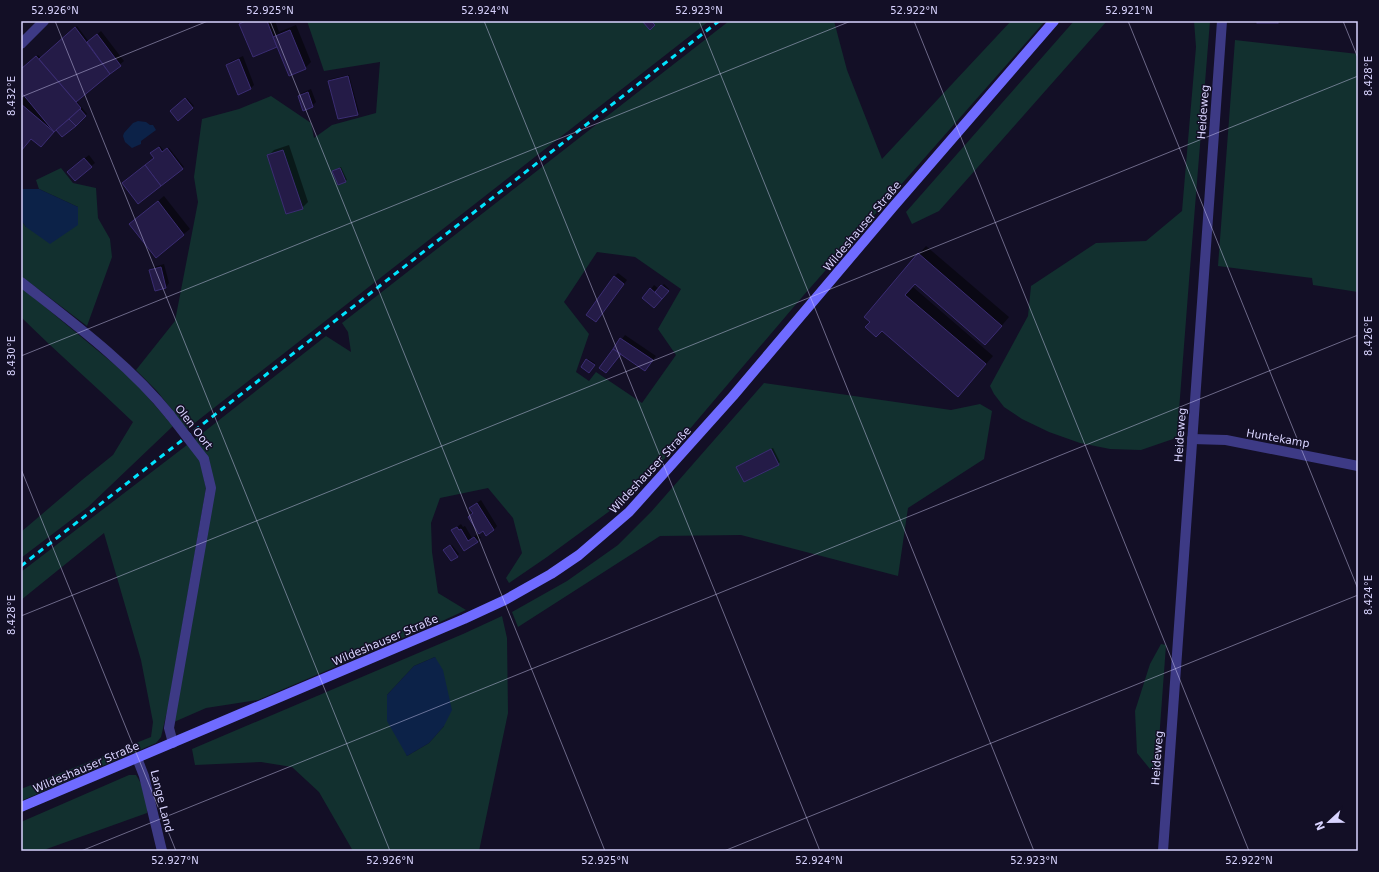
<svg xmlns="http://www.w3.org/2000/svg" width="1379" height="872" viewBox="0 0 1379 872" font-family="'DejaVu Sans',sans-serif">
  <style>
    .green { fill: #12302f; fill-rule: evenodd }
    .water { fill: #0c2248 }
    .shadow { fill: #0007 }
    .building { fill: #241b47; stroke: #3b2d73 }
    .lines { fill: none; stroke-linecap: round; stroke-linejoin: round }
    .minor { stroke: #3d3a85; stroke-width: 10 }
    .secondary { stroke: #6f6bff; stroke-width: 10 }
    .rail { stroke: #00e5ff; stroke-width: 3; stroke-dasharray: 6 5; stroke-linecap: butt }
    .minor-bridge { stroke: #3d3a85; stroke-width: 10 }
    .ticks { fill: none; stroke: #d9d4ff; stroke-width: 1; stroke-opacity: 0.45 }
    .labels { text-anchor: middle; stroke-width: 3; stroke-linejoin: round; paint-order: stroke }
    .street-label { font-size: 11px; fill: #d9d4ff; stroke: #130f26 }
    .neatline { fill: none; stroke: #d9d4ff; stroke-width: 1.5 }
    .ticks-label { font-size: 10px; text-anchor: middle; fill: #d9d4ff }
  </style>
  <rect width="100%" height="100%" fill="#130f26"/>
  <!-- green -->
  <g class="green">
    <polygon points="307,21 709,21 187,429 157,391 136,370 175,321 198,202 194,177 202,119 239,109 271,96 311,123 314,138 332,125 376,113 380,62 324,71"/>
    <path d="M 729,21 L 834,21 L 847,70 L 882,159 L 1011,21 L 1045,21 L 803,296 L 637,491 L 547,557 L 509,583 L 506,578 L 522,553 L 513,518 L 488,488 L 440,498 L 431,523 L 432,552 L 438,593 L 466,610 L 440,622 L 258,700 L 206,708 L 174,722 L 215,487 L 208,458 L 195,439 L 326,336 L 351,352 L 348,332 L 342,323 ZM 597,252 L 635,257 L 681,289 L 658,329 L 676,355 L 642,403 L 596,372 L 589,381 L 576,372 L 589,334 L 564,302 Z"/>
    <polygon points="1074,21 1107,21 939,211 912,224 906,212"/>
    <polygon points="1194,21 1210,21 1189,281 1177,436 1173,439 1141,450 1110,449 1080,443 1049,432 1022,419 1004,407 994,394 990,386 1028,316 1031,286 1096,243 1146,241 1182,211 1196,47"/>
    <polygon points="1235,40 1358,54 1358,292 1313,285 1312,278 1218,266"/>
    <polygon points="61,168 73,183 96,188 98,218 110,239 112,257 87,326 21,276 21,220 26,227 78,207 39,189 36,180"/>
    <path d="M 21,287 L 132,379 L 173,426 L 88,507 L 21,558 L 21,532 L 82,480 L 113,455 L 133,422 C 96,386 57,353 21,317 Z"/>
    <polygon points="764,383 951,410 980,404 992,411 984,459 908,508 898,576 741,535 660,536 518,627 512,612 567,581 618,545 651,512"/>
    <polygon points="187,445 200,460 206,488 169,703 161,737 156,743 21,801 21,789 151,737 153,722 141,660 104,533 21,600 21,572"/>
    <path d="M 502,616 L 507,638 L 508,713 L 479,851 L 353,851 L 319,792 L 292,767 L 261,762 L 195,765 L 192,749 L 463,634 ZM 435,657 L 444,726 L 429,743 L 407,756 L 387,695 L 414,666 Z"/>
    <polygon points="1161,644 1166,645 1157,768 1150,769 1137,753 1135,711 1150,664"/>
    <path d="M 129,775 L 136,775 C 143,785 148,801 147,813 L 41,851 L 21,851 L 21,822 Z"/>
  </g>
  <!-- water -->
  <g class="water">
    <polygon points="138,121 146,122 150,125 153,125 156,130 141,141 141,144 132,148 125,142 123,136 124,133 133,123"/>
    <polygon points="21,189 39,189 78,207 78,225 50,244 26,227 21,220"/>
    <polygon points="435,657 443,670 452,710 444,726 429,743 407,756 387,721 387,695 414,666"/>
  </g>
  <!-- shadow -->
  <g class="shadow">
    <polygon points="239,21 275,21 279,32 296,25 311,62 305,68 278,46 254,56"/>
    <polygon points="77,26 89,42 101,31 124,61 76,100 87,114 62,136 56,129 41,146 32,138 21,151 21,101 26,96 21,90 21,70 38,55 41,58"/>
    <polygon points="243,56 254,85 251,88 227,65 230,62"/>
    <polygon points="349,75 359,112 357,114 330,81 331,79"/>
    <polygon points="311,89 316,102 312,106 299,96 302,93"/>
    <polygon points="187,98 194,106 179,119 172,111"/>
    <polygon points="289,145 308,202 302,208 268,156 274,150"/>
    <polygon points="160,146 164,151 169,148 184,167 182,168 123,183 129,177 156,158 153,152"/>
    <polygon points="89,155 95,163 91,166 72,168"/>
    <polygon points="341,167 347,180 345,181 333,171"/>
    <polygon points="164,196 190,229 156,256 131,224"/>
    <polygon points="926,246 1009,317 993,336 915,283 913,287 993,356 965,388 882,330 919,254"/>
    <polygon points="164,264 169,283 166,287 151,270 154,267"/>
    <polygon points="618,273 627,280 596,321 614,277"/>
    <polygon points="664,284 669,289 657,303 651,289 654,285 659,289"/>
    <polygon points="625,335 656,356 645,370 621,353 601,368"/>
    <polygon points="588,359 595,363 591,370 587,360"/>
    <polygon points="773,448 780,462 778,464 739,466"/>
    <polygon points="481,500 497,526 494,530 483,530 469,517 473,513 470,508"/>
    <polygon points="461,524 463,527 465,526 472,538 478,534 481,538 465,550 452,531"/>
    <polygon points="452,545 459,554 457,556 446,549"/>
  </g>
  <!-- building -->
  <g class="building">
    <polygon points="246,21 267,21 277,47 253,57 239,24"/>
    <polygon points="642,21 651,21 655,25 650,30"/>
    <rect x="1257" y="21" width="21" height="2"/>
    <polygon points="75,27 110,74 76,102 39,59"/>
    <polygon points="290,30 306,69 289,76 273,37"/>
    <polygon points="97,34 121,66 110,74 87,42"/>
    <polygon points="36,56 81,108 54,132 21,92 21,69"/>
    <polygon points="239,59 251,89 238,95 226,65"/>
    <polygon points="348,76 358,115 338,119 328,81"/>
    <polygon points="308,92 313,107 303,111 298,96"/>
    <polygon points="185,98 193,108 178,121 170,111"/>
    <polygon points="21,104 54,132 41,147 31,139 21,151"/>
    <polygon points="80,109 86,116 76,126 69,119"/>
    <polygon points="69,119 76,126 62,137 56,130"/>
    <polygon points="159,147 162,152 167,148 183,169 161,186 145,165 154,158 150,153"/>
    <polygon points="283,150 303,209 286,214 267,155"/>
    <polygon points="84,158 92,167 75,181 67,172"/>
    <polygon points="145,165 161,186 138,204 122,183"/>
    <polygon points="340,168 346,182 338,185 332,171"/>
    <polygon points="158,201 184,235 156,258 129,224"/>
    <polygon points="918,253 1002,326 985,345 915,284 905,295 986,364 958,397 882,331 876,337 865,327 870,322 864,317"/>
    <polygon points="161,267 166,288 155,291 149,270"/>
    <polygon points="614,276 624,284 596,322 586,315"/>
    <polygon points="661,285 669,291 662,299 655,292"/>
    <polygon points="650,288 662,299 654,308 642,298"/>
    <polygon points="620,338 653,360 645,371 613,349"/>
    <polygon points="613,349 621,354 606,373 599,368"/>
    <polygon points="586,359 595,365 589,373 581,367"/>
    <polygon points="771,449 779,465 744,482 736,467"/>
    <polygon points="477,503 494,530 486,536 483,531 479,534 468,517 473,513 469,508"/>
    <polygon points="457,527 459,530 461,529 468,541 474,537 478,542 464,551 451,530"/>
    <polygon points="450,545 458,557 451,561 443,550"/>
  </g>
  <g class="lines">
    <!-- minor -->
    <g class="minor">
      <polyline points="21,44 44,21"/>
      <path d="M 21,282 C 72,322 129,364 170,415"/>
      <polyline points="1192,439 1226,440 1358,466"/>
      <polyline points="173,743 169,728 211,488 204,459"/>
      <polyline points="137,758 144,776 162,851"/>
      <polyline points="1163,851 1222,21"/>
    </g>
    <!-- secondary -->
    <polyline class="secondary" points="21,807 464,619 505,600 551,574 579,555 629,512 733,396 893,207 1054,21"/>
    <!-- rail -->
    <polyline class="rail" points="21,566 719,21"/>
    <!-- minor-bridge -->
    <polyline class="minor-bridge" points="170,415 204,459"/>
  </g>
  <!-- ticks -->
  <path class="ticks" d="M 55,21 L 390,851M 270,21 L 605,851M 484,21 L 820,851M 699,21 L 1034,851M 914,21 L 1249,851M 1128,21 L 1358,589M 1343,21 L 1358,58M 21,97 L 208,21M 21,356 L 851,21M 21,469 L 176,851M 21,616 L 1358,76M 81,851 L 1358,335M 724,851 L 1358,595"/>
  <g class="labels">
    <!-- street labels -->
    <g class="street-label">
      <text transform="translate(1203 112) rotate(-86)" y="4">Heideweg</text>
      <text transform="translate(862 226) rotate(-50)" y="4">Wildeshauser Straße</text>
      <text transform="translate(194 427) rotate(52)" y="4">Olen Oort</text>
      <text transform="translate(1180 435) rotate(-86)" y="4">Heideweg</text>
      <text transform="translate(1278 438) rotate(10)" y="4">Huntekamp</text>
      <text transform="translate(650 470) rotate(-47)" y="4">Wildeshauser Straße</text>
      <text transform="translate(385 640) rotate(-23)" y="4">Wildeshauser Straße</text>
      <text transform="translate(1157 758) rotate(-86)" y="4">Heideweg</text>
      <text transform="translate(86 767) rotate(-23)" y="4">Wildeshauser Straße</text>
      <text transform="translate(162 801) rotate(76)" y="4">Lange Land</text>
    </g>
  </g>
  <!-- border -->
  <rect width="1379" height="872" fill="none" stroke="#130f26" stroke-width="44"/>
  <!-- north arrow -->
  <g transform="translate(1329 822) rotate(248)" stroke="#130f26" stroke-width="3" paint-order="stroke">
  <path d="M0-3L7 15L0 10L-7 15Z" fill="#d9d4ff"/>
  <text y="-6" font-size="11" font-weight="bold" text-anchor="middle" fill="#d9d4ff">N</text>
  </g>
  <rect x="22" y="22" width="1335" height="828" class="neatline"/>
  <g class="ticks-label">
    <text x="55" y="14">52.926°N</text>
    <text x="270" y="14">52.925°N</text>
    <text x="485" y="14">52.924°N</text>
    <text x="699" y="14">52.923°N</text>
    <text x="914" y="14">52.922°N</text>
    <text x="1129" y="14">52.921°N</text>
    <text transform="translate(1368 76) rotate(-90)" y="4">8.428°E</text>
    <text transform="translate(11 96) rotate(-90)" y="4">8.432°E</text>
    <text transform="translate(1368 336) rotate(-90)" y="4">8.426°E</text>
    <text transform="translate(11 356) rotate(-90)" y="4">8.430°E</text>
    <text transform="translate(1368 595) rotate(-90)" y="4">8.424°E</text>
    <text transform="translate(11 615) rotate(-90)" y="4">8.428°E</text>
    <text x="175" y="864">52.927°N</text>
    <text x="390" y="864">52.926°N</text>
    <text x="605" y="864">52.925°N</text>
    <text x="819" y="864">52.924°N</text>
    <text x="1034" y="864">52.923°N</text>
    <text x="1249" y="864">52.922°N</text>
  </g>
</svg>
